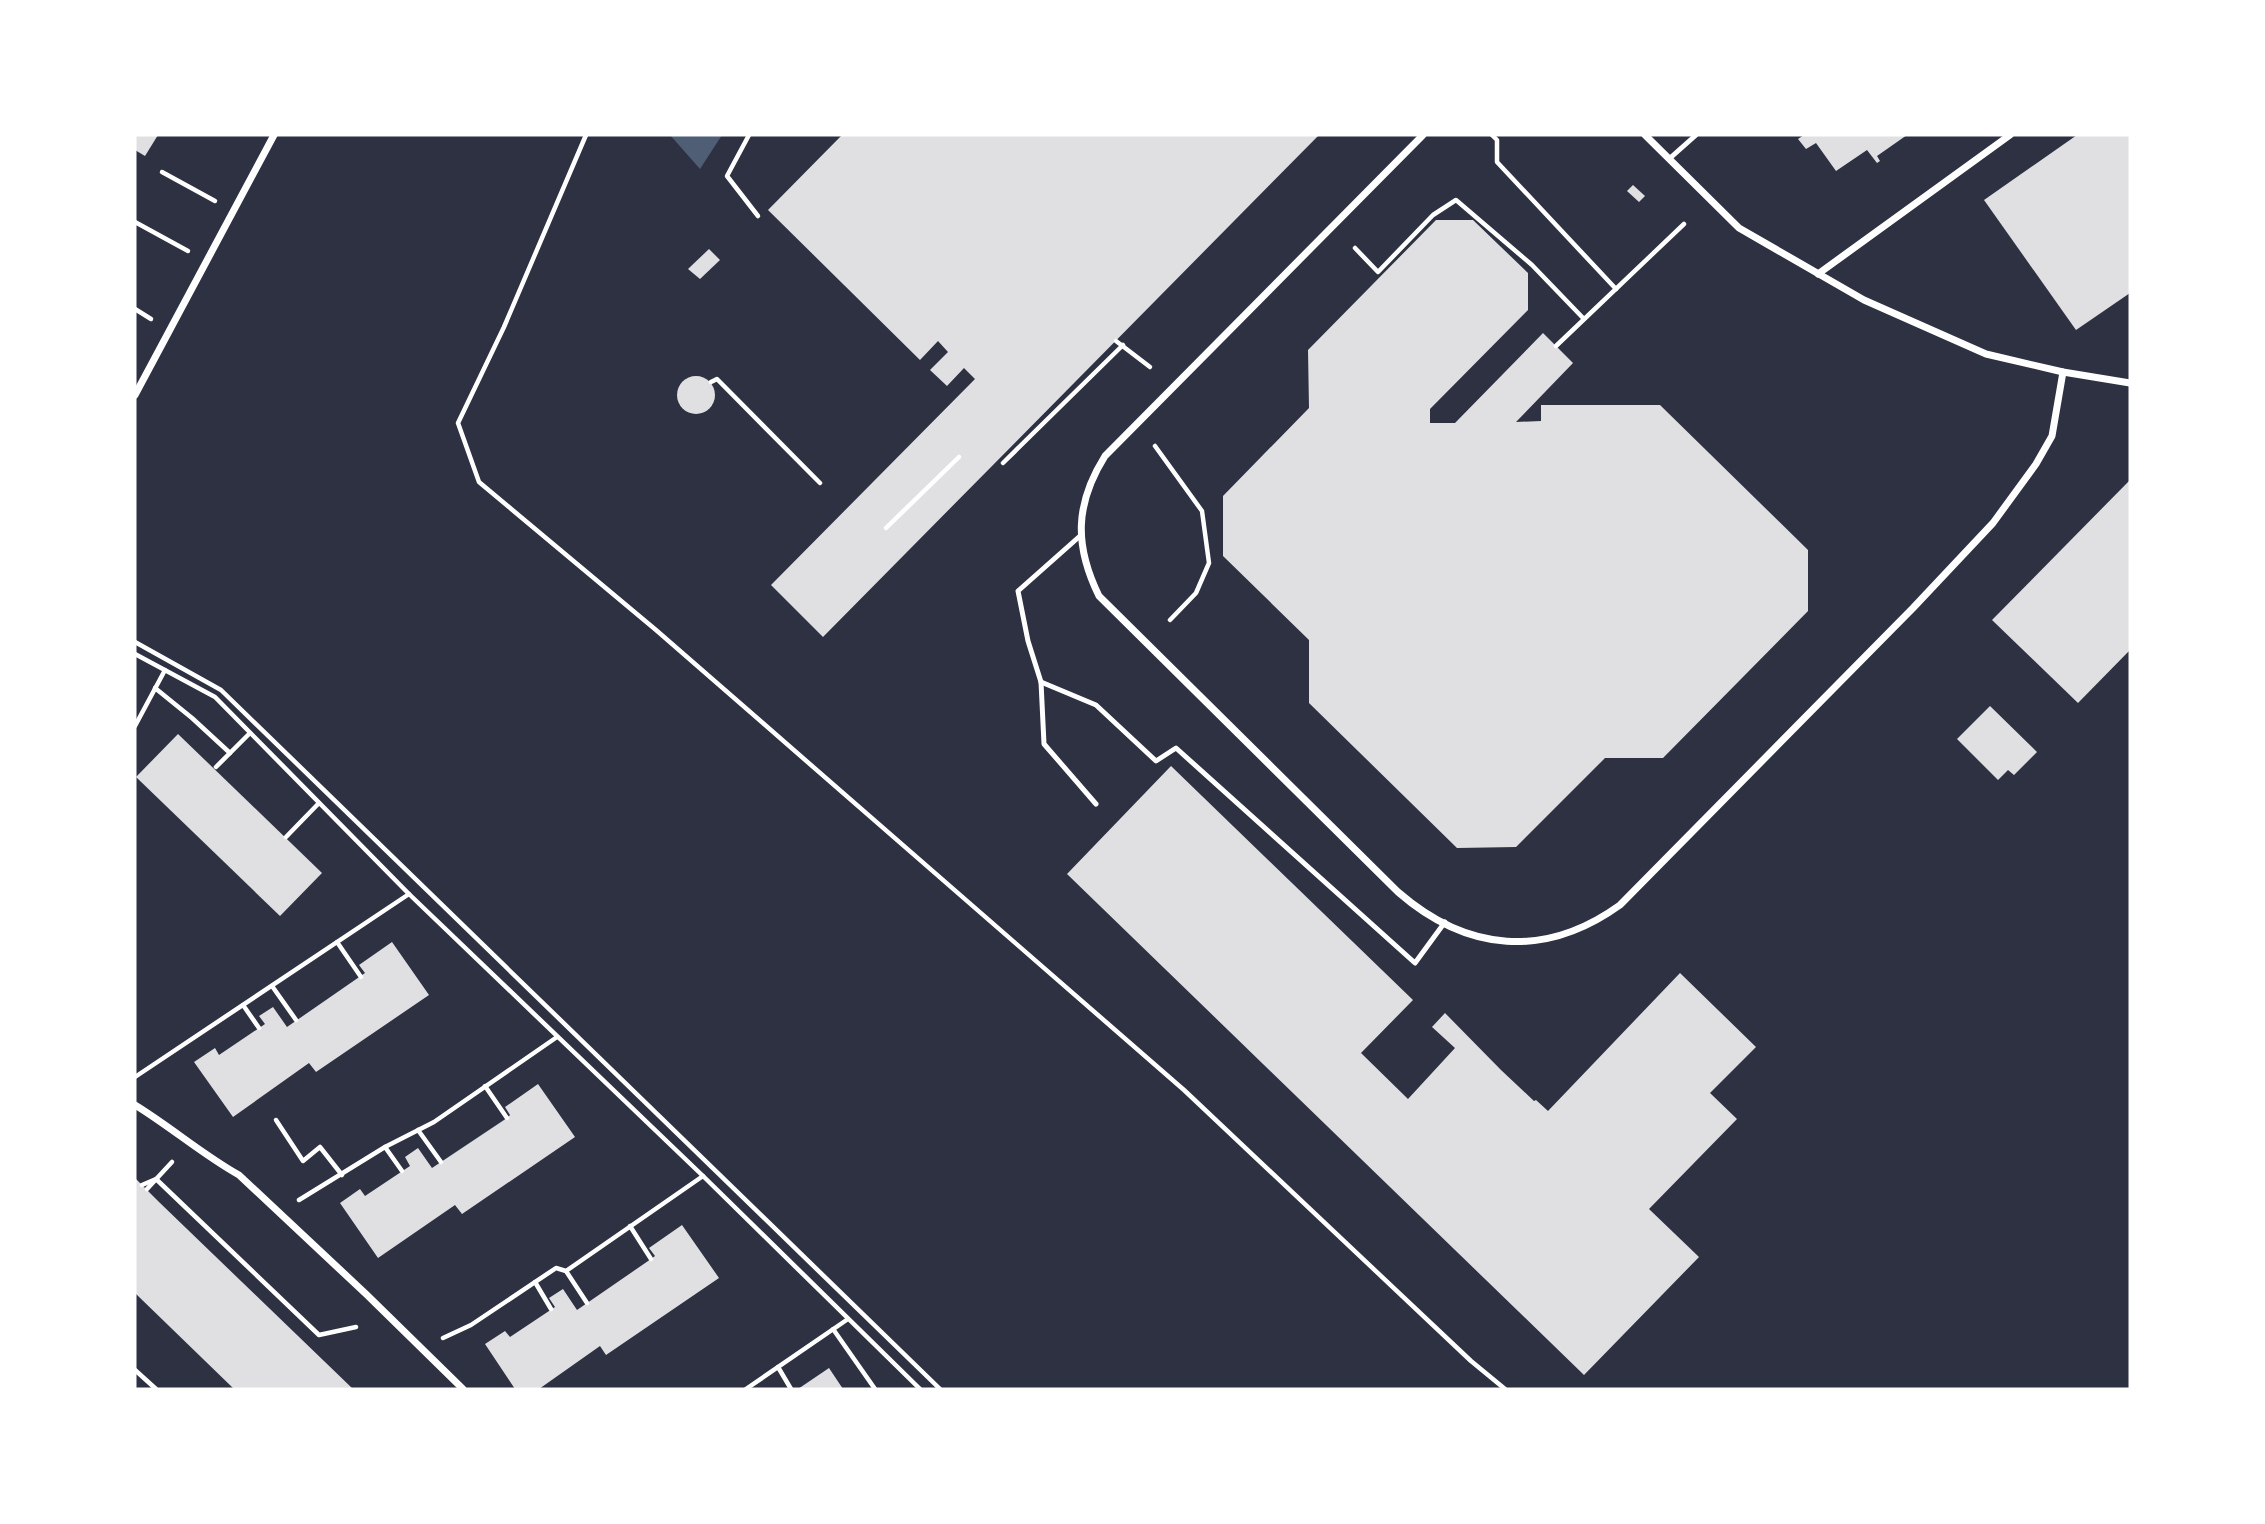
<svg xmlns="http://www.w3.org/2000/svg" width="2265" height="1524" viewBox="0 0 2265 1524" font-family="'Zilla Slab',serif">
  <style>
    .water { fill: #4f5d75 }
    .building { fill: #e0e0e3 }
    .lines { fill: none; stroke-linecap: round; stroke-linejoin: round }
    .path { stroke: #fff; stroke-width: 4.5 }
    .service { stroke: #fff; stroke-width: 5 }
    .minor { stroke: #fff; stroke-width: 7 }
  </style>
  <rect width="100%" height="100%" fill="#2d3142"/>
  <!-- water -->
  <polygon class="water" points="670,135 722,135 700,169"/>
  <!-- building -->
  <g class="building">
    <polygon points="135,135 158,135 145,156 135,150"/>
    <polygon points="842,135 1319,135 823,637 771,585 975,379 964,368 947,386 930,370 948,352 938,341 920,360 768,210"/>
    <polygon points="1804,135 1907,135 1877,156 1880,161 1877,163 1867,150 1836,171 1816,143 1806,149 1798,139"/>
    <polygon points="2077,135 2130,135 2130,293 2076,330 1984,200"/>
    <polygon points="1633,185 1645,196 1639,202 1627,191"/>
    <polygon points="1436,220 1473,220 1528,273 1528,310 1430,409 1430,423 1455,423 1543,333 1573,363 1516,422 1541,421 1541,405 1660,405 1808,550 1808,611 1663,758 1605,758 1516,847 1457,848 1309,703 1309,640 1223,556 1223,496 1309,408 1308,350"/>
    <polygon points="709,249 720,260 700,279 688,269"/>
    <circle cx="696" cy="395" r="19"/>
    <polygon points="2130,480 2130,650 2078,703 1992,620"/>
    <polygon points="1990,706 2037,752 2014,775 2008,770 1998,780 1957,739"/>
    <polygon points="178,734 322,873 280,916 136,777"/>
    <polygon points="1171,766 1413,1000 1361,1053 1408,1099 1455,1048 1432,1027 1445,1013 1501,1070 1534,1101 1536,1100 1548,1111 1680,973 1756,1047 1710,1093 1737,1119 1649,1209 1699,1257 1584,1375 1067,874"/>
    <polygon points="392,942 429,995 316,1072 309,1063 233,1117 194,1062 215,1048 219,1055 265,1024 259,1016 273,1007 287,1027 365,973 359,965"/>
    <polygon points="538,1084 575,1137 462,1214 455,1205 378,1258 340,1203 360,1189 365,1196 410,1166 405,1157 418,1148 432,1168 507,1118 510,1115 505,1107"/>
    <polygon points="135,1178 159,1202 353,1389 234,1389 135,1293"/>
    <polygon points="682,1225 719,1278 606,1355 600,1346 539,1389 515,1389 485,1344 505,1331 510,1337 555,1307 549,1298 563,1289 577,1310 651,1259 655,1256 649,1248"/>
    <polygon points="829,1368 843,1389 798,1389"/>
  </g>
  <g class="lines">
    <!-- path -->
    <g class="path">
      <polyline points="586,135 504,327 458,423 479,482 656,630 1184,1090 1471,1361 1505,1389"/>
      <polyline points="749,135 727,176 758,216"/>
      <polyline points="1492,135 1497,140 1497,162 1616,289"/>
      <polyline points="162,172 215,201"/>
      <polyline points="135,222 188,251"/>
      <polyline points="1355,248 1378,272 1433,215 1456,200 1532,265 1584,319"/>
      <polyline points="135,309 151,319"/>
      <polyline points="1116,341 1150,367"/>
      <polyline points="1556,346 1684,224"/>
      <polyline points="711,382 717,379 820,483"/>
      <polyline points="1155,446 1202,511 1209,563 1196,593 1170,620"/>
      <polyline points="1003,463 1123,345"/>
      <polyline points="886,528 959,457"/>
      <polyline points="135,642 221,690 940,1389"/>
      <polyline points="135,654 215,697 409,894 703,1176 920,1389"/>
      <polyline points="155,688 192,718 230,753"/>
      <polyline points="135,726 165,670"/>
      <polyline points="216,767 250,733"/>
      <polyline points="286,837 319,803"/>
      <polyline points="337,942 361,977"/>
      <polyline points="272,986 296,1020"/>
      <polyline points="243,1005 259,1028"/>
      <polyline points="135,1077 409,894"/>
      <polyline points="485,1086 507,1118"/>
      <polyline points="276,1120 303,1161 320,1147 342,1175"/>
      <polyline points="418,1130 441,1162"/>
      <polyline points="385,1147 402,1171"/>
      <polyline points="142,1185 156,1179 319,1335 356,1327"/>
      <polyline points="147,1189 172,1162"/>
      <polyline points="299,1200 385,1147 434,1122 557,1037"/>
      <polyline points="630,1226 651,1259"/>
      <polyline points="566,1271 587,1303"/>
      <polyline points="535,1282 551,1309"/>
      <polyline points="833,1329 875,1389"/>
      <polyline points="443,1338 471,1325 556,1268 566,1271 703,1176"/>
      <polyline points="778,1367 791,1389"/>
      <polyline points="135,1370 156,1389"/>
      <polyline points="746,1389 848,1319"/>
    </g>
    <!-- service -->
    <g class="service">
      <polyline points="1669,159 1696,135"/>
      <polyline points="1080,536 1018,591 1028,641 1041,682 1044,744 1096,804"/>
      <polyline points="1041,682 1096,705 1156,761 1176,748 1415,963 1445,922"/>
    </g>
    <!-- minor -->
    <g class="minor">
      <path d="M 1423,135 L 1105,456 C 1075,504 1074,545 1099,596 L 1398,892 C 1467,952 1545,959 1620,905 L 1913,608 L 1993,523 L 2036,464 L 2052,436 L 2063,372"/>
      <polyline points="1645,135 1739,228 1864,300 1986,354 2063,372 2130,383"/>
      <polyline points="1818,274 2010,135"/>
      <polyline points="135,395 274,135"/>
      <path d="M 135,1105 C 171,1127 203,1155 239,1175 L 366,1294 L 463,1389"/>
    </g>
  </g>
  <!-- border -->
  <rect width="2265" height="1524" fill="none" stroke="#ffffff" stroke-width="273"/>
</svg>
